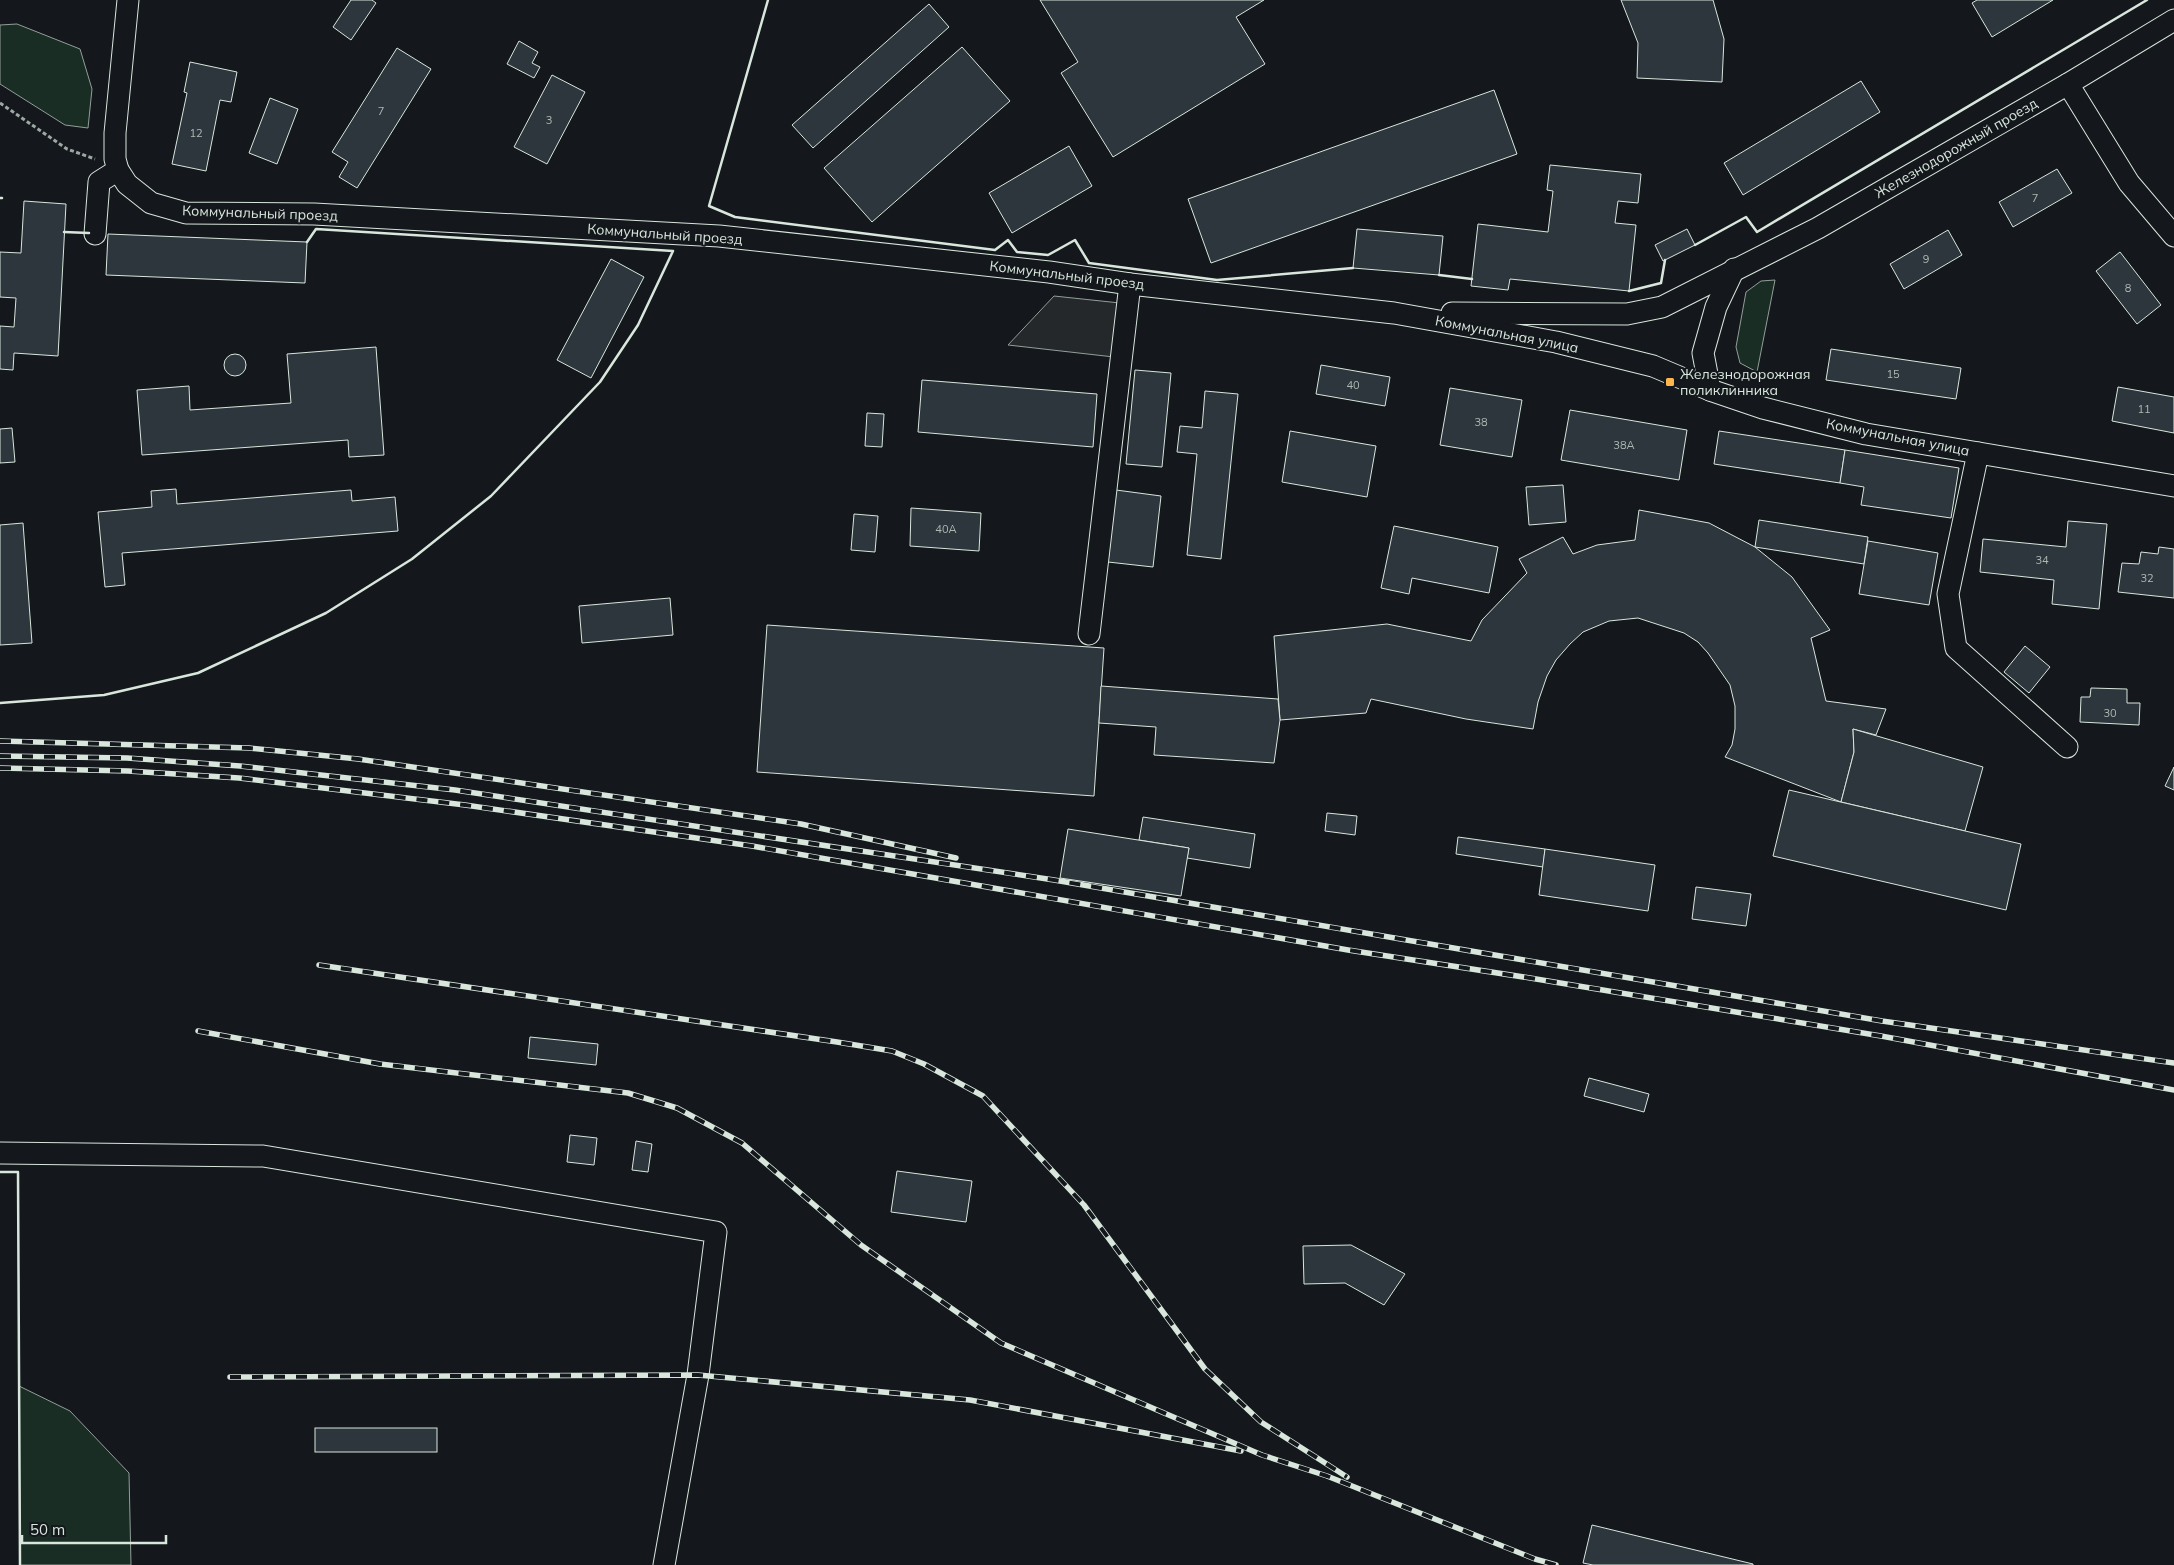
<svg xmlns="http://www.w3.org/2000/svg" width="2174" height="1565" viewBox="0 0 2174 1565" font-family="Mulish,sans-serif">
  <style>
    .green { fill: #1a2d24; stroke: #939e99 }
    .parking { fill: #24282b; stroke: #939e99 }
    .building { fill: #2c363c; stroke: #d8e6dc }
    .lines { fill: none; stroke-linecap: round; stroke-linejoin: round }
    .minor-casing { stroke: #d8e6dc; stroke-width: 23 }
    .path { stroke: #9da8a2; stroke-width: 3; stroke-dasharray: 4 2.5; stroke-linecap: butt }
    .minor { stroke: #14181c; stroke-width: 21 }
    .rail-casing { stroke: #d8e6dc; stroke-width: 5.5 }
    .rail { stroke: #14181c; stroke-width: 4; stroke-dasharray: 11; stroke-linecap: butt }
    .wall { stroke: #d8e6dc; stroke-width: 2.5 }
    .poi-dot { fill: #ffb74d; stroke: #14181c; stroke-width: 2 }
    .labels { text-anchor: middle; stroke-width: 4; stroke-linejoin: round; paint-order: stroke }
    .number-label { font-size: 11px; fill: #adbab4 }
    .street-label { font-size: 14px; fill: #d8e6dc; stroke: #14181c }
    .poi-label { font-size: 14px; fill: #d8e6dc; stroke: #14181c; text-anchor: start }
  </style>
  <rect width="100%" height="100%" fill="#14181c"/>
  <!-- green -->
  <g class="green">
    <polygon points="17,24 80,49 92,89 88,128 65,125 0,84 0,25"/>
    <polygon points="1775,280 1757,372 1740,363 1736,347 1746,292 1761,281"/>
    <polygon points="19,1386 70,1411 129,1473 131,1565 20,1565"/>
  </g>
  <!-- parking -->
  <polygon class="parking" points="1054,296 1120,303 1114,357 1008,345"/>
  <!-- building -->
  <g class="building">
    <polygon points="351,0 372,0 376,3 351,40 333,27"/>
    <polygon points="1040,0 1264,0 1236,17 1265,64 1113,157 1061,73 1078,62"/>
    <polygon points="1621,0 1713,0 1724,39 1722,82 1637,78 1638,43"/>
    <polygon points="1977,0 2053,0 1992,37 1972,3"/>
    <polygon points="929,4 949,27 813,148 792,125"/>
    <polygon points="519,41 538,52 532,63 540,67 534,78 507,64"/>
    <polygon points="962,47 1010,101 872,222 824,168"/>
    <polygon points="397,48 431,69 357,188 339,177 348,162 332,152"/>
    <polygon points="190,62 237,72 231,102 220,100 206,171 172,164 187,93 184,92"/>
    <polygon points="552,75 585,92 547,164 514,147"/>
    <polygon points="1861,81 1880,112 1743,195 1724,163"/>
    <polygon points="1494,90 1517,154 1211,263 1188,199"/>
    <polygon points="270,98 298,109 277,164 249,153"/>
    <polygon points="1069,146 1092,186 1012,233 989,193"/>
    <polygon points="1550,165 1641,174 1638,203 1618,201 1615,223 1636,225 1629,291 1510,279 1508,290 1471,286 1478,224 1548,232 1553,191 1547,190"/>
    <polygon points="2057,169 2072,193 2013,227 1999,202"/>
    <polygon points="24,201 66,204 58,356 14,353 13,370 0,369 0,326 14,327 16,298 0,297 0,252 21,253"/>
    <polygon points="1357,229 1443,236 1439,275 1353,268"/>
    <polygon points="1687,229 1695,245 1663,261 1655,245"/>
    <polygon points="1948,230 1962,255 1904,289 1890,264"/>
    <polygon points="108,234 307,242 305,283 106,275"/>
    <polygon points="2120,252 2161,305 2137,324 2096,271"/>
    <polygon points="611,259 644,277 591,378 557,360"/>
    <polygon points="376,347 384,455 349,457 348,440 142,455 137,390 189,386 190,410 291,403 287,354"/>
    <polygon points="1831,349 1961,368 1956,399 1826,380"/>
    <circle cx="235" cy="365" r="11"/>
    <polygon points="1321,365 1390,377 1385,406 1316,394"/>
    <polygon points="1135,370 1171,373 1162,467 1126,464"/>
    <polygon points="922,380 1097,394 1093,447 918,432"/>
    <polygon points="2118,387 2174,397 2174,433 2112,421"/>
    <polygon points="1450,388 1522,400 1512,457 1440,445"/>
    <polygon points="1205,391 1238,394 1221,559 1187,555 1197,454 1177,452 1180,426 1202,428"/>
    <polygon points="1570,410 1687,430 1679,480 1561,460"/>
    <polygon points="867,413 884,414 882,447 865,446"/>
    <polygon points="12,428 15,462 0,463 0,429"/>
    <polygon points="1290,431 1376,446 1367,497 1282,482"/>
    <polygon points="1719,431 1845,450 1840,483 1714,464"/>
    <polygon points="1845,450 1959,468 1951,518 1861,505 1864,487 1840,483"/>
    <polygon points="1563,485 1566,522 1529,525 1526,487"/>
    <polygon points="176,489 177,504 351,490 352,501 395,497 398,531 122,553 125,585 105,587 98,512 152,507 151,491"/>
    <polygon points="1116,490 1161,496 1153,567 1108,562"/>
    <polygon points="911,508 981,513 979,551 910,546"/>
    <polygon points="1639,510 1709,523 1755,547 1792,577 1830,630 1811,638 1826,701 1886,709 1876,735 1853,729 1854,752 1841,802 1725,757 1732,745 1735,729 1735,706 1730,685 1708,653 1698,642 1684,633 1638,618 1609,621 1583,632 1570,644 1556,660 1547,676 1538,702 1533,729 1466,719 1371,699 1366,713 1280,720 1274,636 1387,624 1471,641 1482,620 1527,573 1519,559 1563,537 1573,554 1597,545 1635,540"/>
    <polygon points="854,514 878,516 875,552 851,550"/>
    <polygon points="1759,520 1868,537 1864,564 1755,547"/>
    <polygon points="2068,521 2107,524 2099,609 2052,604 2054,580 1980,572 1983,539 2066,547"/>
    <polygon points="23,523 32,643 0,645 0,525"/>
    <polygon points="1394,526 1498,547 1489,593 1412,578 1409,594 1381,588"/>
    <polygon points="1868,541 1938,553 1929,605 1859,594"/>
    <polygon points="2159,547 2174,549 2174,598 2118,592 2122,563 2139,564 2141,552 2158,554"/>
    <polygon points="670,598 673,635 582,643 579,606"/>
    <polygon points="767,625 1104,648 1094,796 757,772"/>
    <polygon points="2025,646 2050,667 2029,693 2004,672"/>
    <polygon points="1101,686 1278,699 1280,720 1274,763 1154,755 1156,727 1099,723"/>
    <polygon points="2091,688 2127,689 2127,703 2140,703 2139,725 2080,722 2081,697 2090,697"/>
    <polygon points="1853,729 1983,767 1965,831 1841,802 1854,752"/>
    <polygon points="2174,767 2174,790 2165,786"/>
    <polygon points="1789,790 2021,844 2006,910 1773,856"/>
    <polygon points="1327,813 1357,816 1355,835 1325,831"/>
    <polygon points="1143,817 1255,834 1250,868 1187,858 1189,848 1139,840"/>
    <polygon points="1068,829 1189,848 1181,896 1060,878"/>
    <polygon points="1458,837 1545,849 1543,867 1456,854"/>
    <polygon points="1545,849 1655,865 1648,911 1539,895"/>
    <polygon points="1696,887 1751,894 1746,926 1692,919"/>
    <polygon points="530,1037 598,1044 596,1065 528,1058"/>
    <polygon points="1589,1078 1649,1094 1644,1112 1584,1096"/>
    <polygon points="570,1135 597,1138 594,1165 567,1162"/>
    <polygon points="636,1141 652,1144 648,1172 632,1170"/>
    <polygon points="897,1171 972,1181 966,1222 891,1212"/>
    <polygon points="1351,1245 1405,1274 1384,1305 1345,1283 1304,1284 1303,1246"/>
    <rect x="315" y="1428" width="122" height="24"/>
    <polygon points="1592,1525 1753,1564 1753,1565 1593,1565 1583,1563"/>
  </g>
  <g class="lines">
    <defs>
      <g id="minor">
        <polyline points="128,0 115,133 115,159 118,170 127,184 151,203 186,213 314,214 719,236 1049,272 1130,284 1394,313 1556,342 1653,366 1710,390 1763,408 1866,434 2174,486"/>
        <polyline points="2068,84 2129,183 2174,236"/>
        <polyline points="95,234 99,182 118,170"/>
        <polyline points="1452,313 1627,314 1662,307 1818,228 2068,84 2174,20"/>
        <polyline points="1710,390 1703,353 1716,307 1734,269"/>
        <polyline points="1978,453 1948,594 1956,648 2067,747"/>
        <polyline points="1089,634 1130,284"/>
        <polyline points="0,1153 263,1156 716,1232 698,1375 664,1565"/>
      </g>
    </defs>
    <!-- minor casing -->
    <use href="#minor" class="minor-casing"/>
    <!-- path -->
    <polyline class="path" points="0,103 67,149 95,159"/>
    <!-- minor -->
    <use href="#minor" class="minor"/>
    <defs>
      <g id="rail">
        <polyline points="0,741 249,748 358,759 801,824 956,858"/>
        <polyline points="0,756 127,758 240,766 455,790 1054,880 1882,1021 2174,1063"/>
        <polyline points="0,768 128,771 239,778 465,805 752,846 1348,950 1530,978 1881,1036 2174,1090"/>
        <polyline points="319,965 837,1042 892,1051 924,1064 983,1096 1084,1205 1205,1369 1261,1422 1347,1477"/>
        <polyline points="198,1031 380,1064 628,1093 677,1108 742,1143 861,1245 1001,1343 1262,1455 1327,1476 1535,1559 1556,1565"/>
        <polyline points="230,1377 698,1375 970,1400 1241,1451"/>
      </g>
    </defs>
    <!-- rail casing -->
    <use href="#rail" class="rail-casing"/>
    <!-- rail -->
    <use href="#rail" class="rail"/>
    <!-- wall -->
    <g class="wall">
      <polyline points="768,0 709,206 735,217 995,250 1008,240 1017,252 1048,255 1075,240 1089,263 1217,280 1353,268"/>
      <polyline points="0,198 2,198"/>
      <polyline points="64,232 89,233"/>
      <polyline points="1695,245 1746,217 1757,232 2147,0"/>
      <polyline points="1439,275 1472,279"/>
      <polyline points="1629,291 1661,283 1665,260"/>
      <polyline points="0,703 104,695 198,673 326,613 412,559 491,496 600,382 638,325 673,251 316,229 307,242"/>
      <polyline points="0,1172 18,1172 20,1565"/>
    </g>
  </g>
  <!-- markers -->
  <rect class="poi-dot" x="1665" y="377" width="10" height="10" rx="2.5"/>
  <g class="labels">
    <!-- number labels -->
    <g class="number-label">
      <text x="381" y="115">7</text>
      <text x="549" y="124">3</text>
      <text x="196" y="137">12</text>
      <text x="2035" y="202">7</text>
      <text x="1926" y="263">9</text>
      <text x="2128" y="292">8</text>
      <text x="1893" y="378">15</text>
      <text x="1353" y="389">40</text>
      <text x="2144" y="413">11</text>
      <text x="1481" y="426">38</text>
      <text x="1624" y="449">38А</text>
      <text x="946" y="533">40А</text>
      <text x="2042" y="564">34</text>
      <text x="2147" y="582">32</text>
      <text x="2110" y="717">30</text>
    </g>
    <!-- street labels -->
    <g class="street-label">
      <text transform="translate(1956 148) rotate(-30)" y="5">Железнодорожный проезд</text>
      <text transform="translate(260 213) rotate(2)" y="5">Коммунальный проезд</text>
      <text transform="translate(665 234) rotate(4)" y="5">Коммунальный проезд</text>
      <text transform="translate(1067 275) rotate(7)" y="5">Коммунальный проезд</text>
      <text transform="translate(1507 334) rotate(11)" y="5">Коммунальная улица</text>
      <text transform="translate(1898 437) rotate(11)" y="5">Коммунальная улица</text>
    </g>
    <!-- poi labels -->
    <g class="poi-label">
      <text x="1680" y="379">Железнодорожная<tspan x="1680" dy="16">поликлинника</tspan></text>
    </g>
  </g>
  <!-- scale -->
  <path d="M22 1535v8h144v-8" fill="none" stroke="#d8e6dc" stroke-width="2.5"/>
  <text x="30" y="1535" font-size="15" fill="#d8e6dc" stroke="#14181c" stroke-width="4" paint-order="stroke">50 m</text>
</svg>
